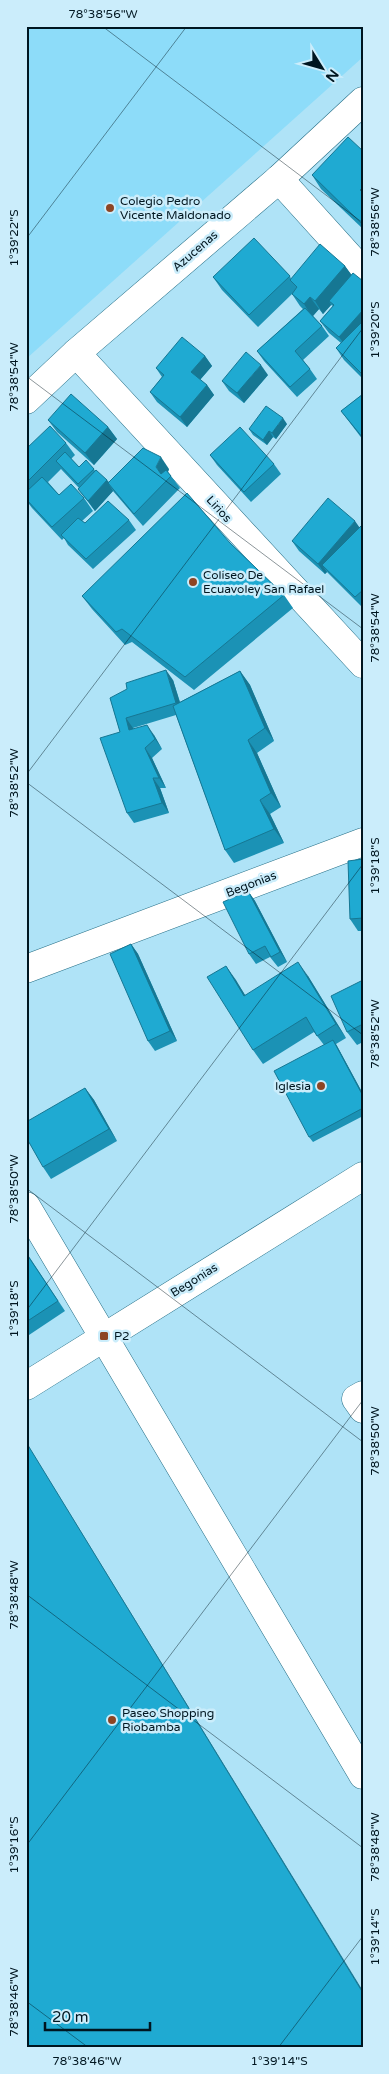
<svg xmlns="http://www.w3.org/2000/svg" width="389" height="2074" viewBox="0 0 389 2074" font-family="'Varela Round',sans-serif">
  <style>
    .built { fill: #8ddcf9 }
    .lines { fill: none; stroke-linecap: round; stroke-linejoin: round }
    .minor-casing { stroke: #246e86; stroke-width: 29 }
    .secondary-casing { stroke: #246e86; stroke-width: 29 }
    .minor { stroke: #fff; stroke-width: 28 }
    .secondary { stroke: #fff; stroke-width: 28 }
    .wall { fill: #1b92b5 }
    .shaded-wall { fill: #167793 }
    .building { fill: #1faad2; stroke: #167793 }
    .ticks { fill: none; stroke: #001620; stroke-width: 1; stroke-opacity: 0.45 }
    .poi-dot { fill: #8d4524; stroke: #cbedfb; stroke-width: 2 }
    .labels { text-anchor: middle; stroke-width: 5; stroke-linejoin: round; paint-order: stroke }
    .poi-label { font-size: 12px; fill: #001620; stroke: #cbedfb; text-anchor: start }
    .street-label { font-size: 12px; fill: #001620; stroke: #cbedfb }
    .neatline { fill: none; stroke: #001620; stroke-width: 2 }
    .ticks-label { font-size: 12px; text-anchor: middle; fill: #001620 }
  </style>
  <rect width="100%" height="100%" fill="#afe3f7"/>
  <!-- built -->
  <polygon class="built" points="26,26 363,26 363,57 26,359"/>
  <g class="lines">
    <defs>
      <g id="minor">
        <polyline points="279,179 363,272"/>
        <polyline points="76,353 363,664"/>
        <polyline points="26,400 76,353 279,179 363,101"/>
        <polyline points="26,969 363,842"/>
        <polyline points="26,1206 363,1775"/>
        <polyline points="363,1395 356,1399 363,1409"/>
      </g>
      <polyline id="secondary" points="26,1386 363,1176"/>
    </defs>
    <!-- minor casing -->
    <use href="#minor" class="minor-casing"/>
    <!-- secondary casing -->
    <use href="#secondary" class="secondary-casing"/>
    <!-- minor -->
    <use href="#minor" class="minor"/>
    <!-- secondary -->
    <use href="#secondary" class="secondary"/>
  </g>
  <!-- wall -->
  <g class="wall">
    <polygon points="363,151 363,229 321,189 312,175"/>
    <polygon points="345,266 351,275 363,281 363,379 344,360 336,348 341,343 329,333 320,321 333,306 331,305 323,314 319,309 313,316 322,326 329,336 303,360 310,369 317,379 297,397 264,361 257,351 303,309 300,306 292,294 258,327 222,290 213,277 290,276 291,279"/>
    <polygon points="205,356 212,366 200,380 207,385 214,395 187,427 157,402 150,392 162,377 156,368"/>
    <polygon points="268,375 244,403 229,391 222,381"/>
    <polygon points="363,394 363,440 341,411"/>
    <polygon points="48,420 108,427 117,439 94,465 57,432"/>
    <polygon points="287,424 276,439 273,437 267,445 253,435 249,429"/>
    <polygon points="66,443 75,455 71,459 79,467 94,469 95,471 109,482 169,469 168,472 180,488 143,526 113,491 95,511 78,489 79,488 61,469 48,482 59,495 84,498 93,511 82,521 85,523 129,520 136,530 93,569 68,545 64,538 62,540 32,508 26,500 26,449"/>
    <polygon points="210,455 274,464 281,474 251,502 217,465"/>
    <polygon points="363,524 363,607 362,607 327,572 325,574 299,551 292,541 360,527"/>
    <polygon points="230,543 284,595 293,608 194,690 132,642 125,645 92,609 82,596"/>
    <polygon points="240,671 250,685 274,741 257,753 281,807 270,814 284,843 234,863 225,850 176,715 133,728 134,729 154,735 162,749 152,758 166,788 160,788 169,813 134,823 127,813 120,732 110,698 173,680 180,702"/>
    <polygon points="363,859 363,931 358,931 350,919"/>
    <polygon points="248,891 255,901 287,962 278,967 270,957 256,964 249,954"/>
    <polygon points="131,944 138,954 177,1041 155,1051 148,1041"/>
    <polygon points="226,966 245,995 308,976 346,1038 336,1044 363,1094 363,1116 313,1142 309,1137 324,1045 314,1032 263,1064 253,1050"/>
    <polygon points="363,980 363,1042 357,1045 347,1032"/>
    <polygon points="85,1088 94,1100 117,1141 51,1179 43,1167"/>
    <polygon points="26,1252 65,1311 26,1337"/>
  </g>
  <!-- shaded-wall -->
  <g class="shaded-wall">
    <polygon points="345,266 354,278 329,301 331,305 323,314 315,301"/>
    <polygon points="310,297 319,309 312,317 304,304"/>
    <polygon points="363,310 363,332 348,349 339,337"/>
    <polygon points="205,356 212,366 198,382 191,372"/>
    <polygon points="261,365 268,375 244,403 237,393"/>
    <polygon points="207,385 214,395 187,427 180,417"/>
    <polygon points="283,418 287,424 276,439 272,433"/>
    <polygon points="108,427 117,439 94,465 85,453"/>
    <polygon points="269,431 273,437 267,445 263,440"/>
    <polygon points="161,457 169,469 165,480 156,467"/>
    <polygon points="107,480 114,490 108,483 113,491 95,511 88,501"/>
    <polygon points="355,521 362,531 322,565 327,572 325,574 318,564"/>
    <polygon points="166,670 173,680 183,713 176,703"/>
    <polygon points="240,671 250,685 274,741 265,728"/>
    <polygon points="126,718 133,728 136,740 129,730"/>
    <polygon points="147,725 154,735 162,749 155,739"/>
    <polygon points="248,740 257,753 281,807 271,793"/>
    <polygon points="145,748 152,758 166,788 159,778"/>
    <polygon points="153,778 160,788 169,813 162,803"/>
    <polygon points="260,800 270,814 284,843 274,829"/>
    <polygon points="248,891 255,901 287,962 280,952"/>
    <polygon points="131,944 138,954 177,1041 170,1031"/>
    <polygon points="298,962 308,976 346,1038 336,1024"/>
    <polygon points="226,966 236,980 254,1010 244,996"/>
    <polygon points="333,1040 337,1046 363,1094 363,1096"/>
    <polygon points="85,1088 94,1100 117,1141 109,1129"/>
    <polygon points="26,1442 363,1991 363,1993"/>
  </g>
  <!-- building -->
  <g class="building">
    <polygon points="348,137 363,151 363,187 360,190 363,193 363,222 362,224 312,175"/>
    <polygon points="254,238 290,276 249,315 213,277"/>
    <polygon points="320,244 345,266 315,301 310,297 304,304 292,294 297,287 290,280"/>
    <polygon points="353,273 363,281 363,310 339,337 320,321 334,305 329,301"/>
    <polygon points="305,308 322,326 295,351 310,369 290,387 257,351"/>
    <polygon points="363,321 363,375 336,348"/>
    <polygon points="182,337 205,356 191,372 207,385 180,417 150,392 164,375 156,368"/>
    <polygon points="246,352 261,365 237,393 222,381"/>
    <polygon points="71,394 108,427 85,453 48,420"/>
    <polygon points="363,394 363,438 341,411"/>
    <polygon points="266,406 283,418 272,433 269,431 263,440 249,429"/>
    <polygon points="50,426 66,443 26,483 26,449"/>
    <polygon points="240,427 274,464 244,492 210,455"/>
    <polygon points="143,448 161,457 156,467 161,474 166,470 171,476 134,514 108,483"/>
    <polygon points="65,452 79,467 86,460 94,469 78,484 56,461"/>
    <polygon points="96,470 107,480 88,501 78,489"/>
    <polygon points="42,477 59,495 71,484 84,498 52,527 26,499 26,492"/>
    <polygon points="187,493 230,543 284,595 185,677 122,629 116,632 82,596"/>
    <polygon points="328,498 355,521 318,564 292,541"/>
    <polygon points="108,501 129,520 86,559 61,535 78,518 85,523"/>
    <polygon points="363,524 363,590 355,597 322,565"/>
    <polygon points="166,670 176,703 126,718 129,730 147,725 155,739 145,748 159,778 153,778 162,803 127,813 100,738 120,732 110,698 127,689 126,683"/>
    <polygon points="240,671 265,728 248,740 271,793 260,800 274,829 225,850 173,706"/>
    <polygon points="363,859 363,918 350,919 348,861"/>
    <polygon points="248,891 280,952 271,957 265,946 249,954 223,902"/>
    <polygon points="131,944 170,1031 148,1041 110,954"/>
    <polygon points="298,962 336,1024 317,1036 306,1017 253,1050 207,977 226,966 244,996"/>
    <polygon points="363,980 363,1024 347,1032 331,996"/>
    <polygon points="333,1040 363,1096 363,1108 309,1137 274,1071"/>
    <polygon points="85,1088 109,1129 43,1167 26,1137 26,1122"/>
    <polygon points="26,1253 58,1301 26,1322"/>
    <polygon points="26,1442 363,1993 363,2048 26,2048"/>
  </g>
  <!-- ticks -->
  <path class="ticks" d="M 102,26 L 363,223M 26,239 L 187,26M 26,376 L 363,629M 26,775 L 363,328M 26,782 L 363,1035M 26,1188 L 363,1442M 26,1311 L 363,864M 26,1594 L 363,1848M 26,1846 L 363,1400M 26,2001 L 89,2048M 278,2048 L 363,1936"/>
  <!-- markers -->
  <g class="poi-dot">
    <circle cx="110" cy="208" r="5"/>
    <circle cx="193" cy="582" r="5"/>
    <circle cx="321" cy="1086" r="5"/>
    <rect x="99" y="1331" width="10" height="10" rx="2.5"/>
    <circle cx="112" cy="1720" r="5"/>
  </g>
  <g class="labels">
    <!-- poi labels -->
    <g class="poi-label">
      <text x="120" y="205">Colegio Pedro<tspan x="120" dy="14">Vicente Maldonado</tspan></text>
      <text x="203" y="579">Coliseo De<tspan x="203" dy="14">Ecuavoley San Rafael</tspan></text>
      <text x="311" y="1090" text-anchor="end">Iglesia</text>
      <text x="114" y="1340">P2</text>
      <text x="122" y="1717">Paseo Shopping<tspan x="122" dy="14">Riobamba</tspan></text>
    </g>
    <!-- street labels -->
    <g class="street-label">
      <text transform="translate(195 251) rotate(-41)" y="4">Azucenas</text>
      <text transform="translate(219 509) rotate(48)" y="4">Lirios</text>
      <text transform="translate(251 884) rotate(-21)" y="4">Begonias</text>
      <text transform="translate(194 1280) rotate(-32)" y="4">Begonias</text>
    </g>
  </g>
  <!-- border -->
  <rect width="389" height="2074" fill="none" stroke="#cbedfb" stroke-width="55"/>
  <!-- north arrow -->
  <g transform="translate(322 68) rotate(127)" stroke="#cbedfb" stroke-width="4" paint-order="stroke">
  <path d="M0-4L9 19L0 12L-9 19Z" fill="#001620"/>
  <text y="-8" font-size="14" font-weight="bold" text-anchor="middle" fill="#001620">N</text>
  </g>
  <!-- scale -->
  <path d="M45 2022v8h105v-8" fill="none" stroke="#001620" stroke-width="2.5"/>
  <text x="52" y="2022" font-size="15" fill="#001620" stroke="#cbedfb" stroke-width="4" paint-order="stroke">20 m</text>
  <rect x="28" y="28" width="334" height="2018" class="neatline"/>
  <g class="ticks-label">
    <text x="103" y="18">78°38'56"W</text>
    <text transform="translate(375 222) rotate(-90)" y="4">78°38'56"W</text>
    <text transform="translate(14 238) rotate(-90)" y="4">1°39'22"S</text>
    <text transform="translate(375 330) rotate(-90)" y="4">1°39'20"S</text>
    <text transform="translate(14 377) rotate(-90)" y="4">78°38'54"W</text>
    <text transform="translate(375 628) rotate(-90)" y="4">78°38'54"W</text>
    <text transform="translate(14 783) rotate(-90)" y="4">78°38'52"W</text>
    <text transform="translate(375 866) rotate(-90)" y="4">1°39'18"S</text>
    <text transform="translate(375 1034) rotate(-90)" y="4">78°38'52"W</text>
    <text transform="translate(14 1189) rotate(-90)" y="4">78°38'50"W</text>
    <text transform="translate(14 1309) rotate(-90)" y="4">1°39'18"S</text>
    <text transform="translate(375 1441) rotate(-90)" y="4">78°38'50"W</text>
    <text transform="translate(14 1595) rotate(-90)" y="4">78°38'48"W</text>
    <text transform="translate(14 1845) rotate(-90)" y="4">1°39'16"S</text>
    <text transform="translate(375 1847) rotate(-90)" y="4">78°38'48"W</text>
    <text transform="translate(375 1937) rotate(-90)" y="4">1°39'14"S</text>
    <text transform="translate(14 2002) rotate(-90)" y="4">78°38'46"W</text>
    <text x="87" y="2065">78°38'46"W</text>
    <text x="279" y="2065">1°39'14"S</text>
  </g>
</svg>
